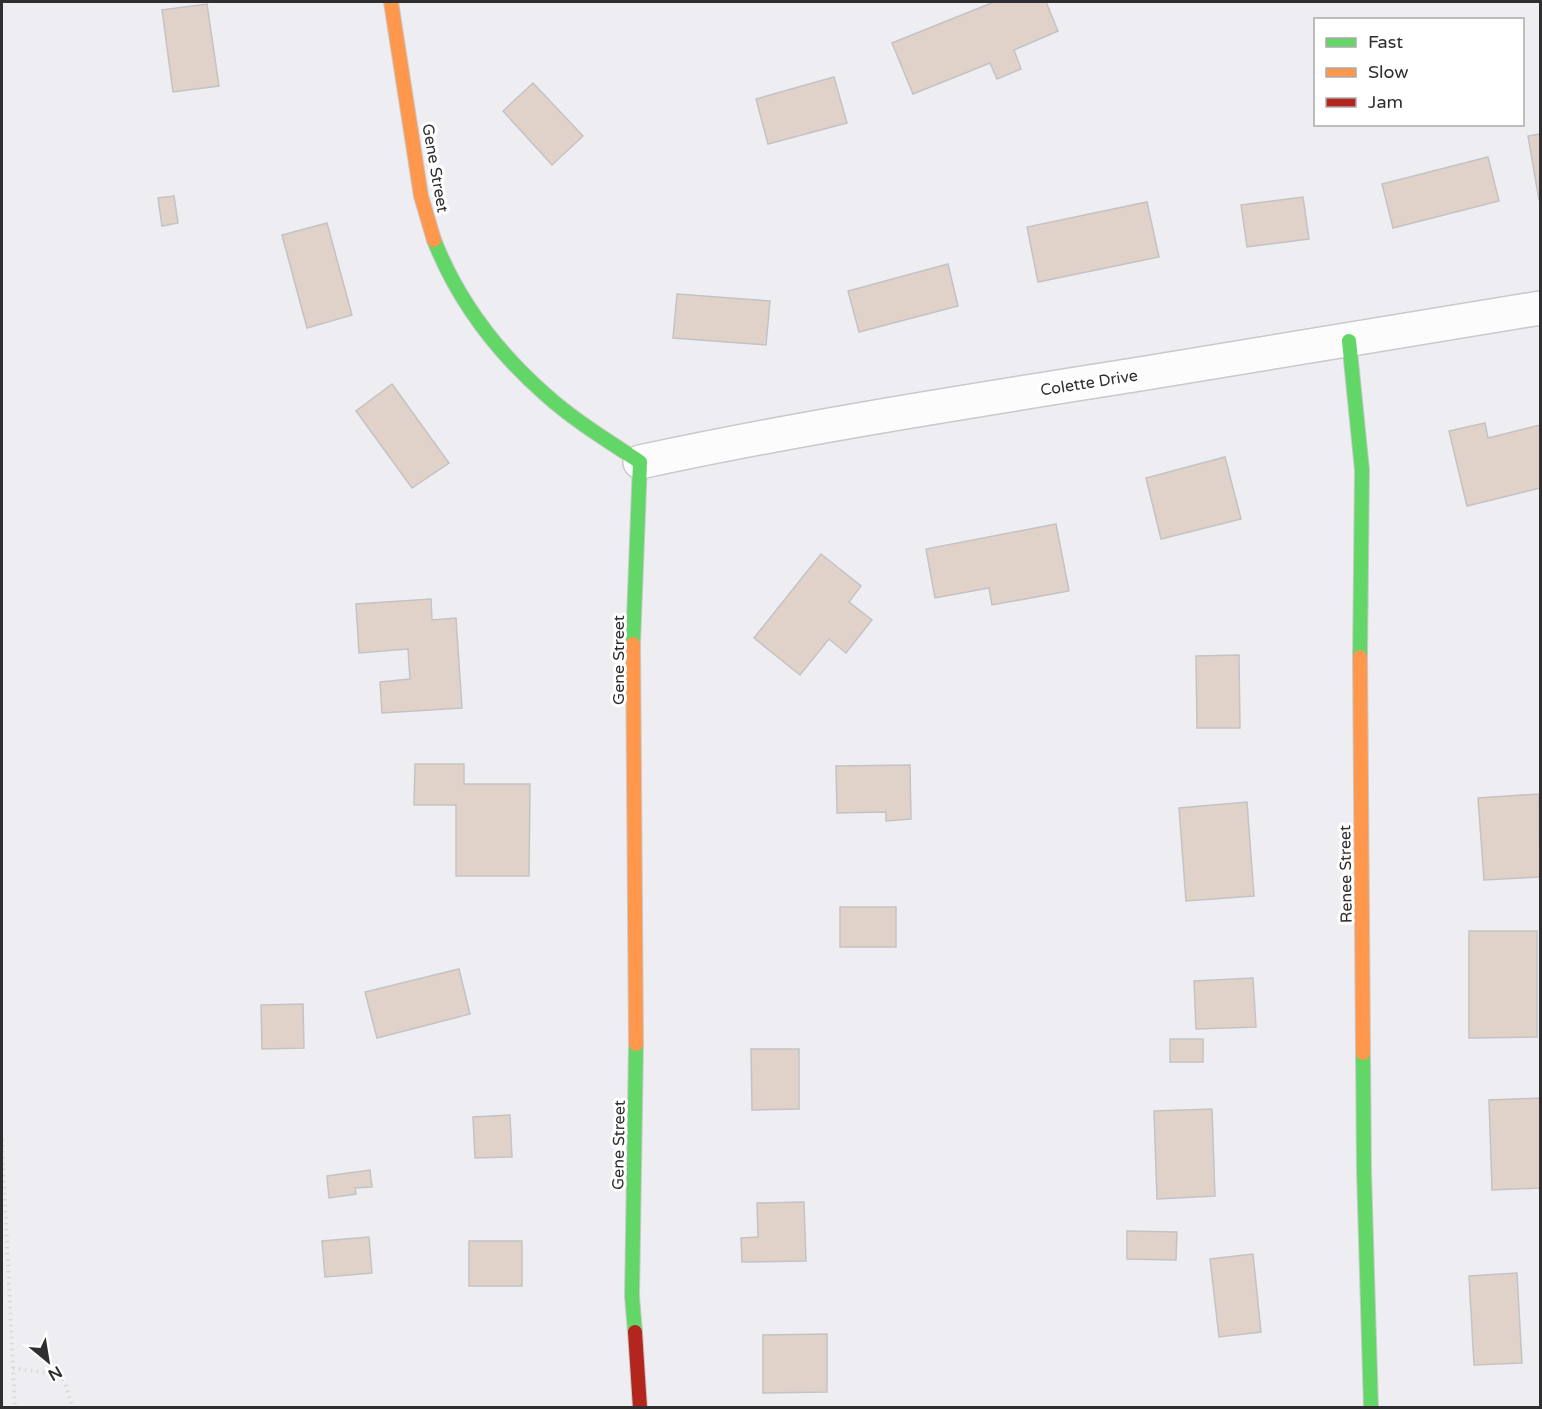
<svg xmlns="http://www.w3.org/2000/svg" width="1542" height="1409" viewBox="0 0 1542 1409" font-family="'Varela Round',sans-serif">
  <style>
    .building { fill: #e0d2c8; stroke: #c3c3c4; stroke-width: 1.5 }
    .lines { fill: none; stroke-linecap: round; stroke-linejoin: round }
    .street-casing { stroke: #c9c9cc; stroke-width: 36 }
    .fast-casing { stroke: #c9c9cc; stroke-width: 16 }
    .slow-casing { stroke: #c9c9cc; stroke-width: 16 }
    .jam-casing { stroke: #c9c9cc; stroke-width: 16 }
    .path { stroke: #d9d9d9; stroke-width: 4; stroke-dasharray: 1.5 4.5; stroke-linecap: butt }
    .street { stroke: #fcfcfd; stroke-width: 33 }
    .fast { stroke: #63d668; stroke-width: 14 }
    .slow { stroke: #ff974d; stroke-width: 14 }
    .jam { stroke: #b3261e; stroke-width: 14 }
    .labels { text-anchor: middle; stroke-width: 6; stroke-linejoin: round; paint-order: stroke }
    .street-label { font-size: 16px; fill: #2e2e30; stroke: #fff }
  </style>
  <rect width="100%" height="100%" fill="#eeeef2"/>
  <!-- building -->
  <g class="building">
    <polygon points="994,2 1046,2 1058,31 1014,50 1021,69 997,79 990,63 913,94 892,43"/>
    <polygon points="207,4 219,86 173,92 162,10"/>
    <polygon points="834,77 847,123 768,144 756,99"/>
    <polygon points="533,83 583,136 552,165 503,111"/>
    <polygon points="1540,134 1540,200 1539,200 1528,136"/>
    <polygon points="1488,157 1499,201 1393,228 1382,184"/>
    <polygon points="174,196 178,223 162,226 158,198"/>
    <polygon points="1303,197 1309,239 1247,247 1241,205"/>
    <polygon points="1147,202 1159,257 1038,282 1027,227"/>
    <polygon points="327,223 352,315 307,328 282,235"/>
    <polygon points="948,264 958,306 859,332 848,291"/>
    <polygon points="677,294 770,301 766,345 673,338"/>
    <polygon points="392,384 449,463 412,488 356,411"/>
    <polygon points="1485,423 1488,438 1540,425 1540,488 1467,506 1449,431"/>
    <polygon points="1225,457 1241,519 1161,539 1146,478"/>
    <polygon points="1056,524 1069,591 992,605 989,588 935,598 926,549"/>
    <polygon points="821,554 861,586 849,602 872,620 846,653 829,639 800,675 754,638"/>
    <polygon points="431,599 432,620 456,618 462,708 382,713 380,682 410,679 408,649 359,653 356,604"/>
    <polygon points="1239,655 1240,728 1197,728 1196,656"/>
    <polygon points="415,764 464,764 464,784 530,784 529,876 456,876 456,805 414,805"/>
    <polygon points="910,765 911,819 886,821 886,812 837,813 836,766"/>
    <polygon points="1539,794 1540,877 1484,880 1478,798"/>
    <polygon points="1247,802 1254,896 1186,901 1179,808"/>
    <rect x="840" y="907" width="56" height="40"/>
    <polygon points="1469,931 1537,931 1537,1037 1469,1038"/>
    <polygon points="459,969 470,1014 377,1038 365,992"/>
    <polygon points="1253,978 1256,1027 1196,1029 1194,981"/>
    <polygon points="303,1004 304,1048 262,1049 261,1005"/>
    <rect x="1170" y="1039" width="33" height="23"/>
    <polygon points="751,1049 799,1049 799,1109 752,1110"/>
    <polygon points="1540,1098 1540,1188 1492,1190 1489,1100"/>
    <polygon points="1212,1109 1215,1196 1157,1199 1154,1111"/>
    <polygon points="510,1115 512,1157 475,1158 473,1117"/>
    <polygon points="370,1170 372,1187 355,1188 356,1194 329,1198 327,1176"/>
    <polygon points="804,1202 806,1261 742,1262 741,1238 758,1237 757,1203"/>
    <polygon points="1127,1231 1177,1232 1176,1260 1127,1259"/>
    <polygon points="369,1237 372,1273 325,1277 322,1241"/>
    <rect x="469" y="1241" width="53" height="45"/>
    <polygon points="1253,1254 1261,1332 1219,1337 1210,1259"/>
    <polygon points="1517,1273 1522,1363 1474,1365 1469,1276"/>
    <polygon points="827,1334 827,1392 763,1393 763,1335"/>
  </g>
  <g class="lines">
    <defs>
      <path id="street" d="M 640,462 C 807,426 977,400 1146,373 C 1278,352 1409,330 1540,308"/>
      <g id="fast">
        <path d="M 434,240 C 458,301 498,353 546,395 C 575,421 608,441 640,462 L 633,644"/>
        <polyline points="1349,341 1362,470 1360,657"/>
        <polyline points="1363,1053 1364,1172 1371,1408"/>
        <polyline points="635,1332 632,1296 636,1044"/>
      </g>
      <g id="slow">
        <polyline points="391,2 421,196 434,240"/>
        <polyline points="633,644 636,1044"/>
        <polyline points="1360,657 1363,1053"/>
      </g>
      <polyline id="jam" points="635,1332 640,1408"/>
    </defs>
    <!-- street casing -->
    <use href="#street" class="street-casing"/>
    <!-- fast casing -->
    <use href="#fast" class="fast-casing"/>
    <!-- slow casing -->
    <use href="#slow" class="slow-casing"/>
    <!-- jam casing -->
    <use href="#jam" class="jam-casing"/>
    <!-- path -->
    <g class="path">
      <polyline points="2,1139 15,1408"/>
      <polyline points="13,1368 62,1375 73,1408"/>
    </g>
    <!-- street -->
    <use href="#street" class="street"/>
    <!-- fast -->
    <use href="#fast" class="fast"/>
    <!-- slow -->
    <use href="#slow" class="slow"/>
    <!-- jam -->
    <use href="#jam" class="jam"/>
  </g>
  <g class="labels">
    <!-- street labels -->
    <g class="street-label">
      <text transform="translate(436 168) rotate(80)" y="6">Gene Street</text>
      <text transform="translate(1089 382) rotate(-9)" y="6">Colette Drive</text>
      <text transform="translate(618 660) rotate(-90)" y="6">Gene Street</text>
      <text transform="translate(1345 874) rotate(-91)" y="6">Renee Street</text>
      <text transform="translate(618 1145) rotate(-89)" y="6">Gene Street</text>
    </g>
  </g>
  <!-- border -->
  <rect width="1542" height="1409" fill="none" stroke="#2e2e30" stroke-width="6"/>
  <!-- legend -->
  <rect x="1314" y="18" width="210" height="108" fill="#ffffff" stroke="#ababac" stroke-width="1.5"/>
  <rect x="1326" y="38" width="30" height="9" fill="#63d668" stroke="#ababac" stroke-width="1.5"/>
  <text x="1368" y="48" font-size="18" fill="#2e2e30">Fast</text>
  <rect x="1326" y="68" width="30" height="9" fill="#ff974d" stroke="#ababac" stroke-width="1.5"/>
  <text x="1368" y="78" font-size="18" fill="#2e2e30">Slow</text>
  <rect x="1326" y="98" width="30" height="9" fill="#b3261e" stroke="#ababac" stroke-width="1.5"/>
  <text x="1368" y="108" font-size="18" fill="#2e2e30">Jam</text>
  <!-- north arrow -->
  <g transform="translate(48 1361) rotate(150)" stroke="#ffffff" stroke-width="4.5" paint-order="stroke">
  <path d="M0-4.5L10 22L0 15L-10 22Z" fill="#2e2e30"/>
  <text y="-9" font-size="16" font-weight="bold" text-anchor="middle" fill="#2e2e30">N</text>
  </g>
</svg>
